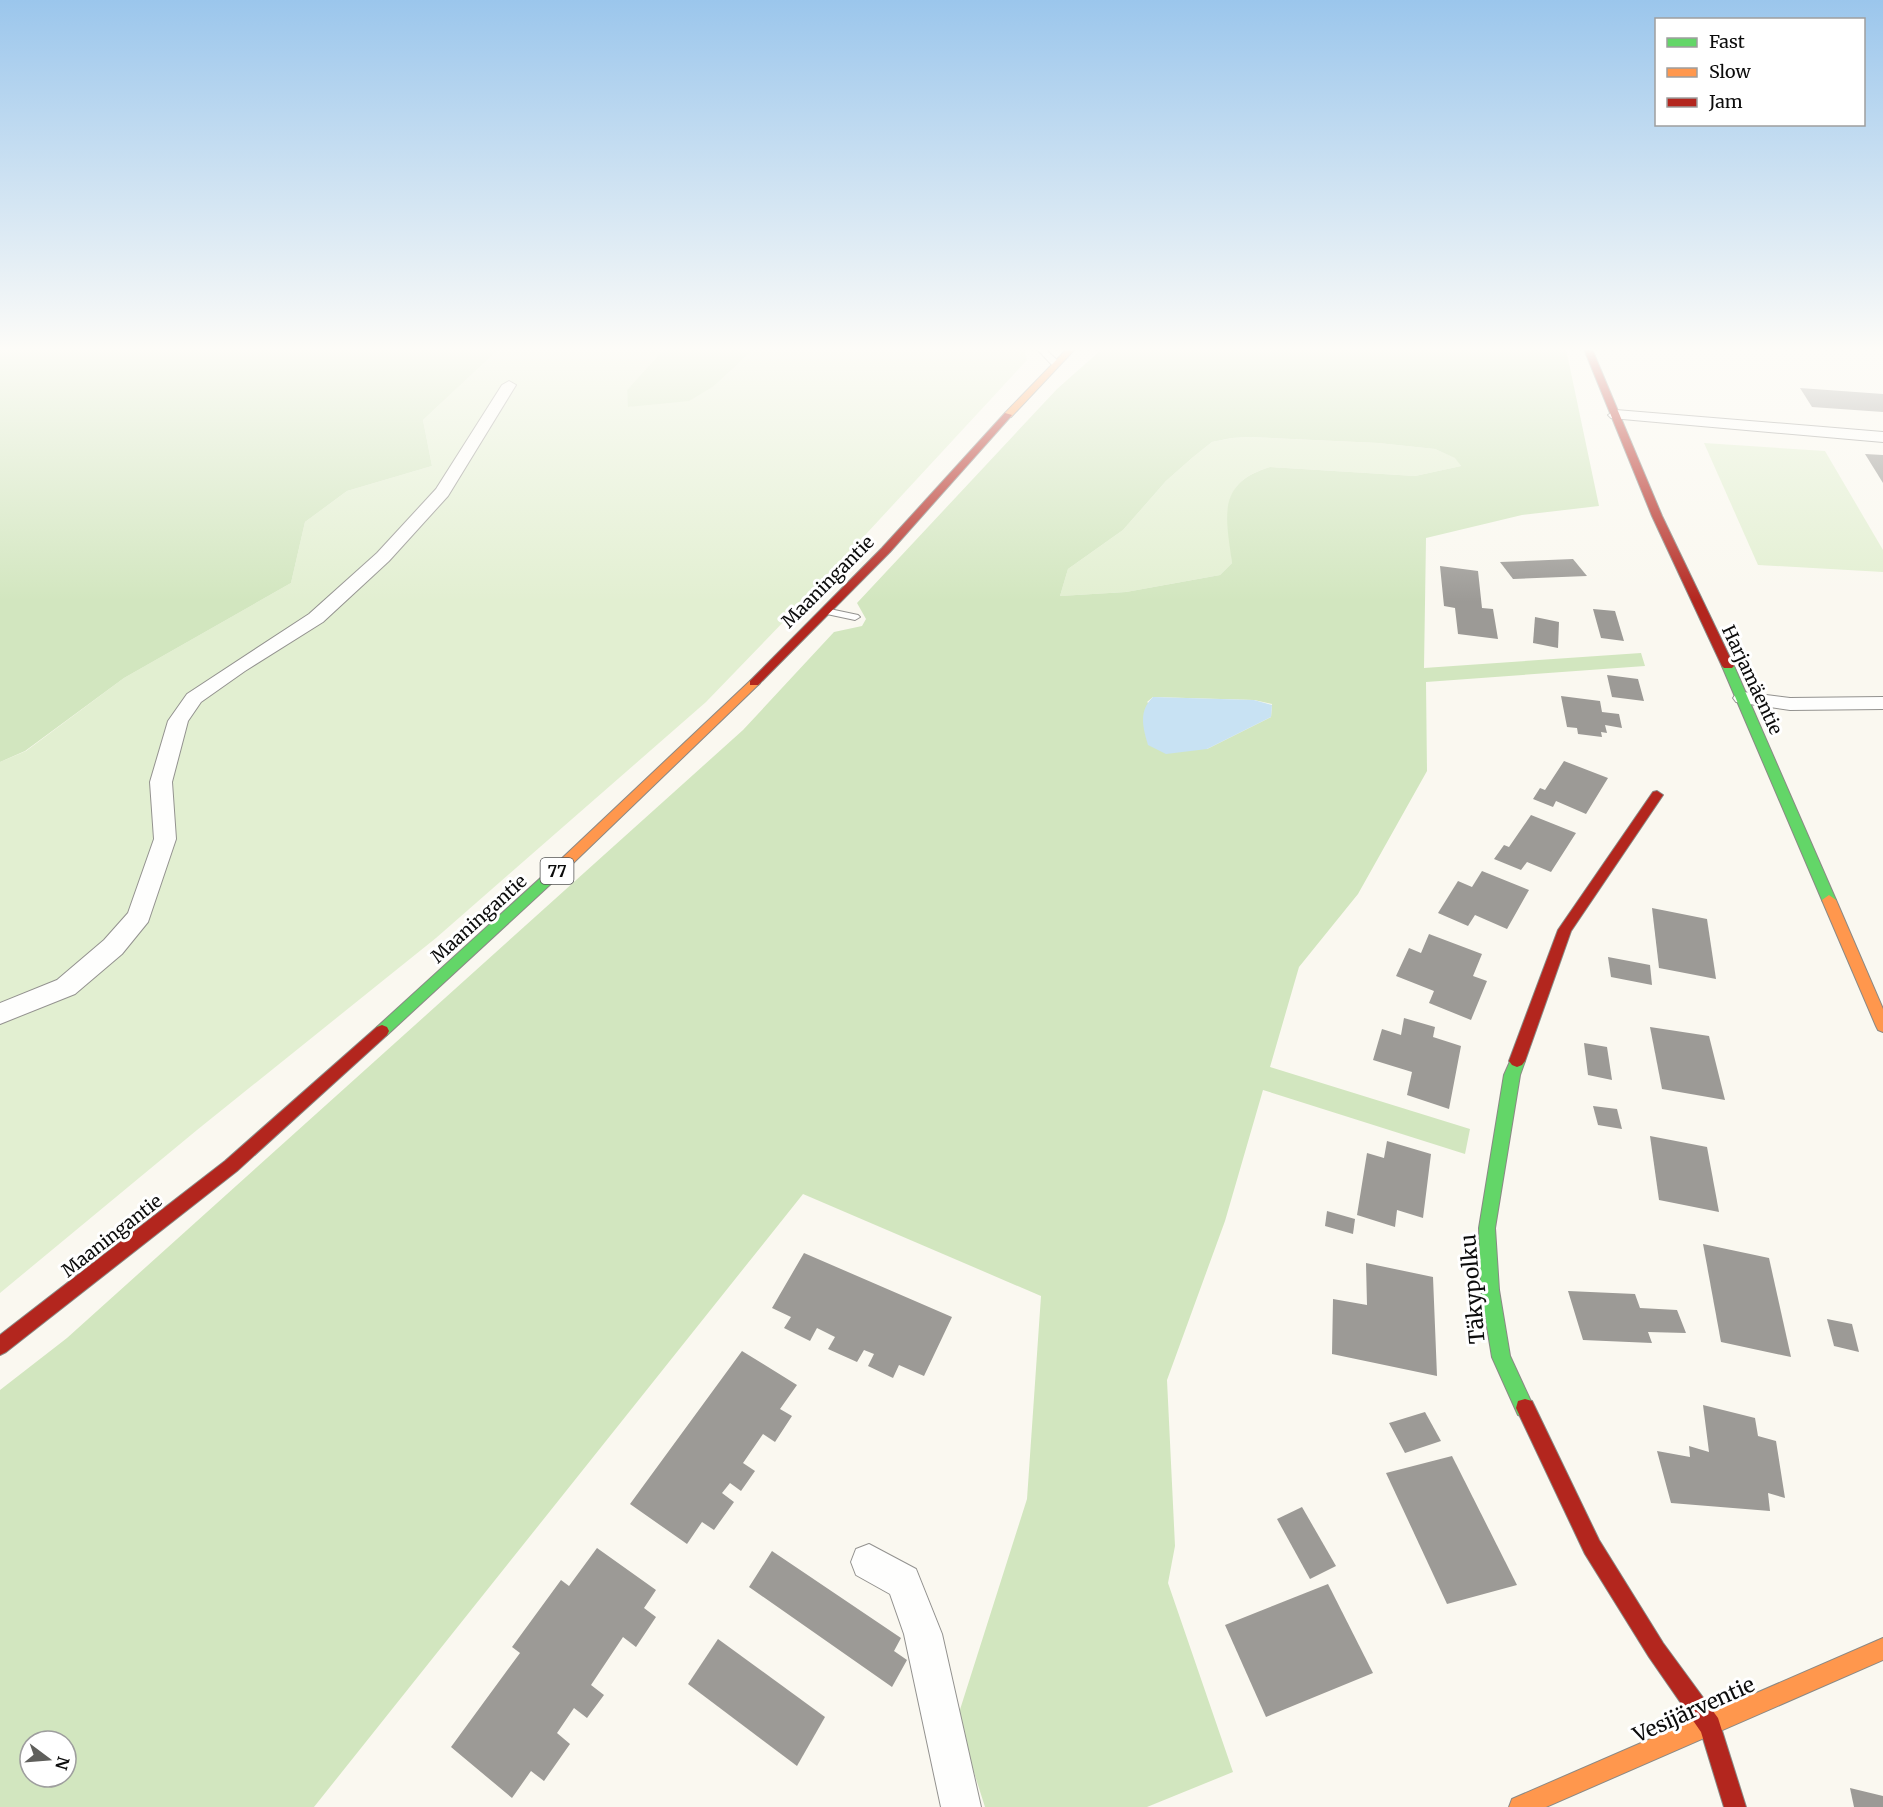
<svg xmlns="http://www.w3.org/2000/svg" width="1883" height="1807" viewBox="0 0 1883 1807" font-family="Merriweather,serif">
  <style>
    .green { fill: #e2efd1 }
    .forest { fill: #d2e6bf; fill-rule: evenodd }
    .water { fill: #c8e2f3 }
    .building { fill: #9c9a96 }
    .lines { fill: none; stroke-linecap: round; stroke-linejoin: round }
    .lane-casing { stroke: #93928f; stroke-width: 2 }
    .street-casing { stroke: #93928f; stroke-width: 2 }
    .fast-casing { stroke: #8a8985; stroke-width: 2 }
    .slow-casing { stroke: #8a8985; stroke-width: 2 }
    .jam-casing { stroke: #8a8985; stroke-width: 2 }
    .lane { fill: #fefefd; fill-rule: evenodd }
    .street { fill: #fefefd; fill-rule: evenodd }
    .fast { fill: #63d668; fill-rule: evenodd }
    .slow { fill: #ff974d; fill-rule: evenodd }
    .jam { fill: #b3261e; fill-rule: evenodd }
    .labels { text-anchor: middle; stroke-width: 6; stroke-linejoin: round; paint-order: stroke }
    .shield { fill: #fff; stroke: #555; stroke-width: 1.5 }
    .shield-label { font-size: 16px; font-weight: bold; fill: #0c0c0c }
    .street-label { font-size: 18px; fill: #0c0c0c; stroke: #fff }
    .near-street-label { font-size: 21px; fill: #0c0c0c; stroke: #fff }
  </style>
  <rect width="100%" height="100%" fill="#faf8f0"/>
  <!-- green -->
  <g class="green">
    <polygon points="499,349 664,349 627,390 629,407 714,386 754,349 1024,349 1027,360 818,586 706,702 436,938 197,1130 0,1293 0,762 26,751 124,678 291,583 305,522 347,491 432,466 423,420"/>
    <path d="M 1249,437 L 1378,443 L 1435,449 L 1456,458 L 1461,466 L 1415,476 L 1270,467 C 1215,483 1229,517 1232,563 L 1220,575 L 1126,592 L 1060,596 L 1068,569 L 1123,530 L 1166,481 L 1192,458 L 1212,442 L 1232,438 Z"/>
    <polygon points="1704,443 1825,451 1883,550 1883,572 1758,565"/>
  </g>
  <!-- forest -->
  <g class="forest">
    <polygon points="0,349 499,349 423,420 432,466 347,491 305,522 291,583 124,678 25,751 0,762"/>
    <polygon points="664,349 754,349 714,386 689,401 628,407 627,390"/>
    <path d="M 1102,349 L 1566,349 L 1599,506 L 1522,515 L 1426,538 L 1424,668 L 1641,653 L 1645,666 L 1426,682 L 1427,771 L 1358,894 L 1299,967 L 1270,1067 L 1470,1129 L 1465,1154 L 1263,1090 L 1225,1221 L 1167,1380 L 1175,1546 L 1168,1583 L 1233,1772 L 1147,1807 L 985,1807 L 957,1719 L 1027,1499 L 1041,1296 L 803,1194 L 314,1807 L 0,1807 L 0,1390 L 67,1338 L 743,730 L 834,632 L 862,626 L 866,619 L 857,603 L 1057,389 ZM 1249,437 L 1378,443 L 1435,449 L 1455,458 L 1461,466 L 1415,476 L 1270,467 C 1216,483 1226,517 1232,563 L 1220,575 L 1126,592 L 1060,596 L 1068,569 L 1123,530 L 1166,481 L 1192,458 L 1212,442 L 1232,438 ZM 1153,697 L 1254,700 L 1272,704 L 1271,717 L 1207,749 L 1147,702 ZM 30,1741 L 66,1741 L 66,1777 L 30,1777 Z"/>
  </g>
  <!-- water -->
  <path class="water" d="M 1153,697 L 1254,700 L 1272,705 L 1271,717 L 1207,749 L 1166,754 L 1148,745 C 1143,728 1138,711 1153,697 Z"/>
  <!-- building -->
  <g class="building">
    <polygon points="1800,388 1883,394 1883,412 1812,407"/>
    <polygon points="1865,454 1883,455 1883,483"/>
    <polygon points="1573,559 1587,576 1513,579 1500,562"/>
    <polygon points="1440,566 1478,571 1482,608 1493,609 1498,639 1458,634 1455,608 1444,606"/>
    <polygon points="1593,609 1615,611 1624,641 1601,638"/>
    <polygon points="1535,617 1559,622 1558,648 1533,643"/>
    <polygon points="1607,675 1638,679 1644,701 1612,697"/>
    <polygon points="1561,696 1600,701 1602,712 1619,714 1622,728 1605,725 1607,733 1601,732 1602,737 1578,734 1577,728 1567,727"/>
    <polygon points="1564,761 1608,778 1586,814 1556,801 1553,807 1533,799 1540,788 1545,790"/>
    <polygon points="1531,815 1576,833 1551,872 1527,862 1521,870 1494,859 1504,845 1509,847"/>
    <polygon points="1482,871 1529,890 1507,929 1475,915 1468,926 1438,913 1458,881 1472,887"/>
    <polygon points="1652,908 1707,919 1716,979 1659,968"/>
    <polygon points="1429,934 1482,954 1473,976 1487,981 1471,1020 1429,1003 1434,991 1396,976 1409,948 1421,953"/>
    <polygon points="1608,957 1650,965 1652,985 1611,977"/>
    <polygon points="1404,1018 1435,1027 1433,1037 1461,1046 1449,1109 1407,1095 1412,1072 1373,1060 1382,1029 1401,1035"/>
    <polygon points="1650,1027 1709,1036 1725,1100 1662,1089"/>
    <polygon points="1584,1043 1607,1047 1612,1080 1588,1075"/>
    <polygon points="1593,1106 1617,1109 1622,1129 1598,1125"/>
    <polygon points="1650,1136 1707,1147 1719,1212 1659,1200"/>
    <polygon points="1387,1141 1431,1154 1423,1218 1397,1210 1395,1227 1357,1215 1367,1153 1384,1158"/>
    <polygon points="1327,1211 1355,1219 1353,1234 1325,1226"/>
    <polygon points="1703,1244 1769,1258 1791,1357 1721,1342"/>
    <polygon points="804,1253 952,1317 924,1376 899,1365 893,1378 868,1366 874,1354 864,1350 857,1362 828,1349 835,1337 817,1328 810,1341 784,1328 791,1317 772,1308"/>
    <polygon points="1366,1263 1433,1277 1437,1376 1332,1354 1333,1299 1367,1305"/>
    <polygon points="1568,1291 1635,1294 1640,1308 1677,1310 1686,1333 1648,1332 1652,1343 1583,1340"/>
    <polygon points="1827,1319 1852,1324 1859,1352 1834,1346"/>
    <polygon points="742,1351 797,1385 780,1409 792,1416 775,1442 763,1434 743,1463 755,1471 741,1491 730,1483 722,1493 734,1502 714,1530 702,1522 687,1544 630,1504"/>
    <polygon points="1703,1405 1755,1418 1758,1436 1776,1441 1785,1498 1768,1493 1770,1511 1671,1503 1657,1451 1690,1457 1689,1446 1709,1452"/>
    <polygon points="1425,1412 1441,1441 1405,1453 1389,1423"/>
    <polygon points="1452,1456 1517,1585 1447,1604 1386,1473"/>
    <polygon points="1302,1507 1336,1566 1310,1579 1277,1519"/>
    <polygon points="597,1548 656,1590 644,1608 656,1617 636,1647 623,1637 591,1685 604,1695 587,1718 574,1708 557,1733 570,1744 544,1781 531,1771 512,1798 451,1747 520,1653 512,1647 561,1580 569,1586"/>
    <polygon points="772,1551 901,1638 894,1651 907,1660 892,1687 749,1587"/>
    <polygon points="1328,1584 1373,1673 1266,1717 1225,1625"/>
    <polygon points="718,1639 825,1717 797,1766 688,1684"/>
    <polygon points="1850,1788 1883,1796 1883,1807 1854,1807"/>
  </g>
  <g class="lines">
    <defs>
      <g id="lane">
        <polygon points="1037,349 1045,349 1058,361 1058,365 1052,365"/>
        <polygon points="825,608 858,615 860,617 855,620 822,613 822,609"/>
      </g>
      <g id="street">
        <polygon points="509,381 516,385 448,496 389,561 323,622 245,671 201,702 188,721 172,782 176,839 148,922 122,954 75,994 0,1024 0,1003 57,980 104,940 128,913 154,839 150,782 168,721 187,694 309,614 377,553 436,489 502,385"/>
        <polygon points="1616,410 1883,432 1883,442 1611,418 1608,415"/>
        <polygon points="1743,692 1790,698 1883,697 1883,709 1790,710 1736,702 1733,698 1736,694"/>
        <polygon points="869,1544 916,1569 942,1634 981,1807 941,1807 904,1634 890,1594 856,1575 851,1562 856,1549"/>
      </g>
      <g id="fast">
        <polygon points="1728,663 1734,666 1836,900 1834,903 1824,903 1822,900 1722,666"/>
        <polygon points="562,861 567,863 569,866 567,869 387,1035 382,1037 377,1035 375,1031 377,1027 557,863"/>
        <polygon points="1517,1055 1522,1057 1525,1061 1520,1075 1495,1228 1499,1290 1510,1356 1534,1408 1532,1415 1525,1417 1518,1415 1492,1357 1481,1290 1479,1228 1504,1075 1512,1057"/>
      </g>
      <g id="slow">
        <polygon points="1067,349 1075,349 1011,417 1005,417 1005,413"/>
        <polygon points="754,680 760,683 758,685 567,869 557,869 555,866 557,863 750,681"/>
        <polygon points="1829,895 1836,900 1883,1009 1883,1032 1878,1030 1876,1026 1822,900"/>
        <polygon points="1883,1638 1883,1660 1546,1807 1509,1807 1512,1799"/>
      </g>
      <g id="jam">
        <polygon points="1584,349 1592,349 1662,516 1734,666 1732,668 1724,668 1722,666 1652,516"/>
        <polygon points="1005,413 1012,415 890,552 758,685 750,685 750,681 882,548"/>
        <polygon points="1657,791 1663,795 1571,931 1525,1061 1522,1065 1517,1067 1512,1065 1509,1061 1558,930 1653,792"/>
        <polygon points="382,1025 387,1027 389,1031 387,1035 237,1171 6,1352 0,1355 0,1335 225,1161 377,1027"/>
        <polygon points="1525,1399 1532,1401 1599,1540 1663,1643 1718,1718 1746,1807 1724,1807 1701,1732 1649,1657 1585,1554 1516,1408 1518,1401"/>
      </g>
    </defs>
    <!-- lane casing -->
    <use href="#lane" class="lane-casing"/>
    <!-- street casing -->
    <use href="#street" class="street-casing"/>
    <!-- fast casing -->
    <use href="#fast" class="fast-casing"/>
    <!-- slow casing -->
    <use href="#slow" class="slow-casing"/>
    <!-- jam casing -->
    <use href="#jam" class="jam-casing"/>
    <!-- lane -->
    <use href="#lane" class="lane"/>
    <!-- street -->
    <use href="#street" class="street"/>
    <!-- fast -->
    <use href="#fast" class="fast"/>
    <!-- slow -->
    <use href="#slow" class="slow"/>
    <!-- jam -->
    <use href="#jam" class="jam"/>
  </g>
  <!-- sky -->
  <linearGradient id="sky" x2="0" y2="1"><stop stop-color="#9bc6ec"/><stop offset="0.58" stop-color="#fdfcf8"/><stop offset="1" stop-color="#fdfcf8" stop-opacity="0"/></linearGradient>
  <rect width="1883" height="602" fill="url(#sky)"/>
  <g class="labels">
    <!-- shield labels -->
    <rect class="shield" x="540.5" y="858" width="33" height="26" rx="4.5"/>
    <g class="shield-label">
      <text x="557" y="877">77</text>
    </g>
    <!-- street labels -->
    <g class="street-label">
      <text transform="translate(828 582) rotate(-45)" y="6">Maaningantie</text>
      <text transform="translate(1752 680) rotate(65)" y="6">Harjamäentie</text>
      <text transform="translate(479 919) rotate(-42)" y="6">Maaningantie</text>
      <text transform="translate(112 1236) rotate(-38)" y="6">Maaningantie</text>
    </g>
    <!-- near-street labels -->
    <g class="near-street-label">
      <text transform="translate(1473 1289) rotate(-95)" y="7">Täkypolku</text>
      <text transform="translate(1694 1710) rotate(-24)" y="7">Vesijärventie</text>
    </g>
  </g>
  <!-- legend -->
  <rect x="1655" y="18" width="210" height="108" fill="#ffffff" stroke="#9e9e9e" stroke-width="1.5"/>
  <rect x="1667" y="38" width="30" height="9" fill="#63d668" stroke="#9e9e9e" stroke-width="1.5"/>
  <text x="1709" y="48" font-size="18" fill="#0c0c0c">Fast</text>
  <rect x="1667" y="68" width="30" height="9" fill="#ff974d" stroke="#9e9e9e" stroke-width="1.5"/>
  <text x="1709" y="78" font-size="18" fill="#0c0c0c">Slow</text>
  <rect x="1667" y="98" width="30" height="9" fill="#b3261e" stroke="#9e9e9e" stroke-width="1.5"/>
  <text x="1709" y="108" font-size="18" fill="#0c0c0c">Jam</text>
  <!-- north arrow -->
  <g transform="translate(48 1759) rotate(106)"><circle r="28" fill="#ffffff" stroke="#9e9e9e" stroke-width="1.5"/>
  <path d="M0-4.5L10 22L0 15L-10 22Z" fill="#5f5f5c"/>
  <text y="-9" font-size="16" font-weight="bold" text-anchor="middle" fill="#0c0c0c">N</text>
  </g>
</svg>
